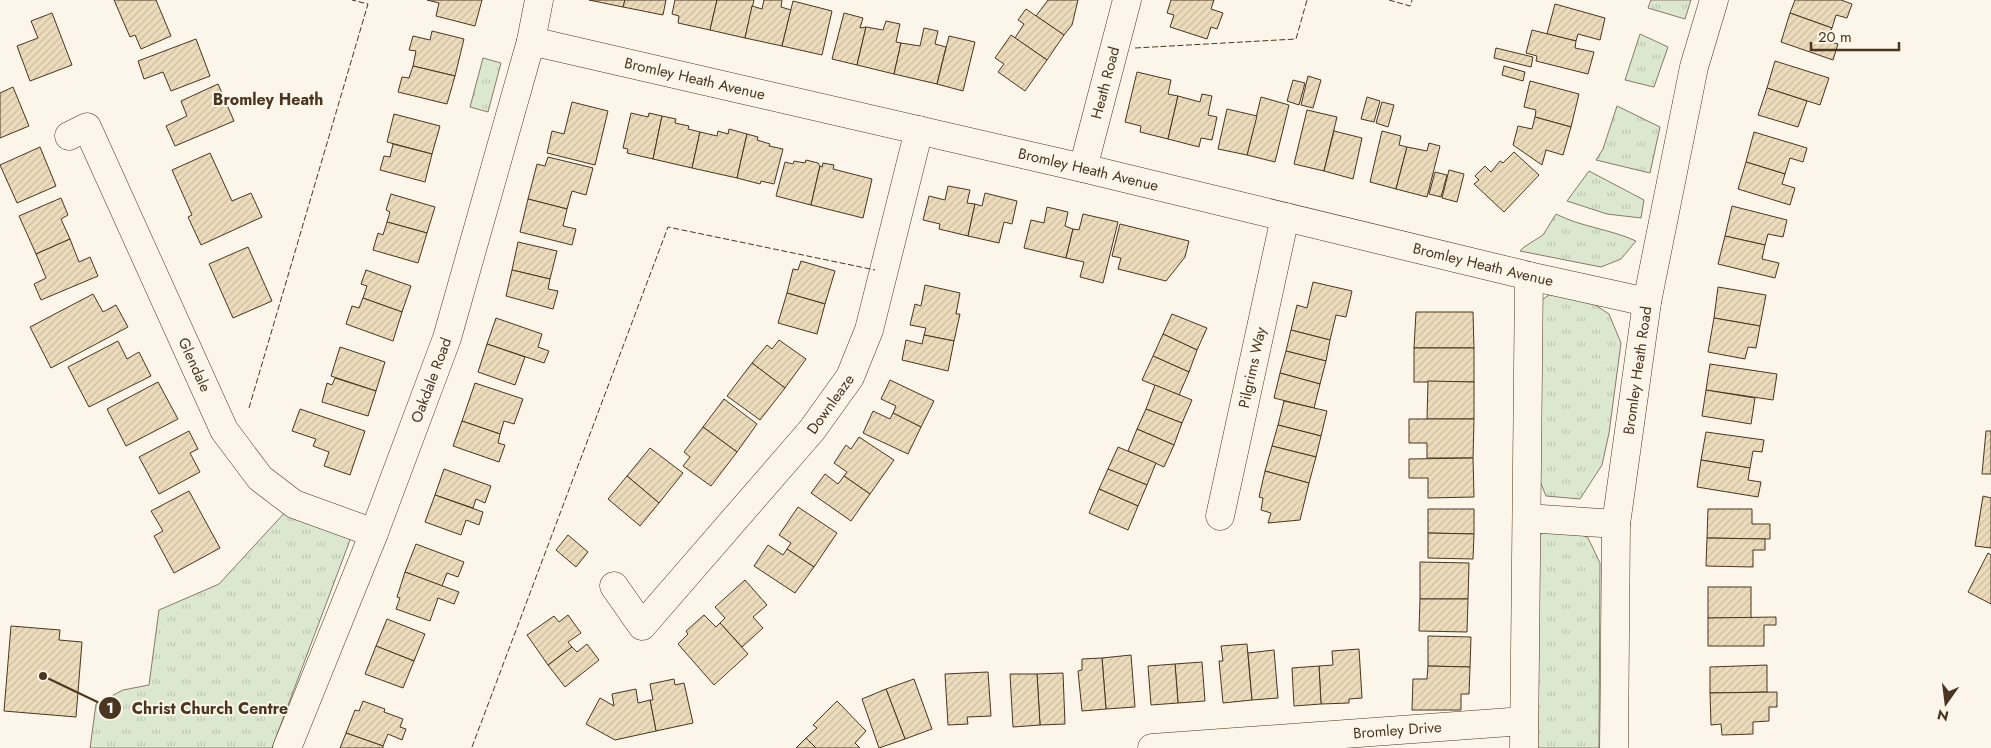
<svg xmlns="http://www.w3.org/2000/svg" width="1991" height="748" viewBox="0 0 1991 748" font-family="Jost,sans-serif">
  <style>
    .grass { fill: url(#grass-tufts); stroke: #887966 }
    .building { fill: url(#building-hatch); stroke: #4a3520 }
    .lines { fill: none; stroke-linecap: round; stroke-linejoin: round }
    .minor-casing { stroke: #4a3520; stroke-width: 29 }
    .major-casing { stroke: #4a3520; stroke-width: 29 }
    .minor { stroke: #fbf6e9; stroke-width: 28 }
    .major { stroke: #fbf6e9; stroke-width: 28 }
    .fence { stroke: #4a3520; stroke-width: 1; stroke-dasharray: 6 2.5; stroke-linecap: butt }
    .labels { text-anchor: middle; stroke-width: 4; stroke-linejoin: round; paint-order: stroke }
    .street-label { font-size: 15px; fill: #4a3520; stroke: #fbf6e9 }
    .neighbourhood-label { font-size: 16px; font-weight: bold; fill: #4a3520; stroke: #fbf6e9 }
    .leader { fill: none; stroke: #4a3520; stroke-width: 2 }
    .callout-dot { fill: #4a3520; stroke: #fbf6e9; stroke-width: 2 }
    .mark-label { font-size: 15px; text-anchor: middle; font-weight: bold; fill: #fff }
    .callout-label { font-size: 16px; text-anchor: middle; font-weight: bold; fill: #4a3520; stroke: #fbf6e9; stroke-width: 4; stroke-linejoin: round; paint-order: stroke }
  </style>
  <defs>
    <pattern id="grass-tufts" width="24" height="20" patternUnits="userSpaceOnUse" patternTransform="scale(1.25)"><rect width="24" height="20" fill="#dce7d0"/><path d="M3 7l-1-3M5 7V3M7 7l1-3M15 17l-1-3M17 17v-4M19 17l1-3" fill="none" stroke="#bec7b2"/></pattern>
    <pattern id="building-hatch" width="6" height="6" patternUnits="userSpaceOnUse" patternTransform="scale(1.25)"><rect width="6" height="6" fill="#ecdcbc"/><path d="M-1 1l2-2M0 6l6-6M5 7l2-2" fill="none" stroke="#ccbda1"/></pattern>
  </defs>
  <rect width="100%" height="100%" fill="#fbf6e9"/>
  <!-- grass -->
  <g class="grass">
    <polygon points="1651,0 1691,0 1685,19 1648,8"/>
    <polygon points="1640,34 1668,47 1654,87 1625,80"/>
    <polygon points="483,58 501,63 488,112 470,107"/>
    <polygon points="1617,106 1660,127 1650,173 1596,160 1603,149"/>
    <polygon points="1589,171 1644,200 1641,218 1607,214 1567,201"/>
    <path d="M 1556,214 C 1581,227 1610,229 1636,241 L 1621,259 L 1601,267 L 1520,251 L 1524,247 L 1543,235 Z"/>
    <polygon points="1555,291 1582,296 1609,314 1621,343 1609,433 1602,465 1580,499 1546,496 1535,469 1537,303"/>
    <polygon points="288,509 344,529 350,540 272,748 90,748 96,704 123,690 149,685 159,610 219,584"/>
    <polygon points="1567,526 1588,538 1600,563 1599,748 1536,748 1538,536 1552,527"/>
  </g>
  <!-- building -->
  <g class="building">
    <polygon points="114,0 156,0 171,36 141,49 135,35 130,37"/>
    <polygon points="427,0 482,0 475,26 436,16 439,3"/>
    <polygon points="589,0 625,0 623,7"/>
    <polygon points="625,0 666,0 663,15 623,7"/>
    <polygon points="675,0 717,0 710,30 678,23 679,16 672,14"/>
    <polygon points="717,0 754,0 745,38 710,30"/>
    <polygon points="764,0 782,0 781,7 791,10 782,46 745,38 752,6 762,9"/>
    <polygon points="1048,0 1078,0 1072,25 1064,35 1036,16"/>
    <polygon points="1171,0 1214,0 1211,9 1223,13 1217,29 1211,27 1207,39 1170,27 1174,15 1167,13"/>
    <polygon points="1795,0 1841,0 1852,4 1847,18 1836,15 1832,28 1790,13"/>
    <polygon points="793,1 832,11 822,55 782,46"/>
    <polygon points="1555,4 1605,18 1600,40 1578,34 1576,41 1547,34"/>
    <polygon points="1026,9 1064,35 1047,60 1015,38 1024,24 1018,20"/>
    <polygon points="52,13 72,65 30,81 17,46 38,38 31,21"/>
    <polygon points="844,13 863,18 860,28 866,27 857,65 832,59"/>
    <polygon points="1790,13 1832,28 1827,41 1838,44 1833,60 1781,42"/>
    <polygon points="886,21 900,24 896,42 901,43 894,74 857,65 866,27 883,30"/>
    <polygon points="924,28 938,31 935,44 946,47 937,84 894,74 901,43 920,46"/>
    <polygon points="1532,30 1576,41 1575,48 1594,52 1588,74 1536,61 1537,56 1526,53"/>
    <polygon points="432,31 464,39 455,76 413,66 416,51 409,50 413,36 430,40"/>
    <polygon points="1011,35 1047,60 1025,91 998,72 1004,64 995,58"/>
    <polygon points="949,36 975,42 963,91 937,84"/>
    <polygon points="196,39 210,76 171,91 163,72 144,79 138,61"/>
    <polygon points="1496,48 1533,57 1531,67 1494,58"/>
    <polygon points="1775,61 1829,78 1820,105 1767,88"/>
    <polygon points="413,66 455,76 447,104 398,92 402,77 409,78"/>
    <polygon points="1504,66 1525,72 1523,81 1502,75"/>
    <polygon points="1137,72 1171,80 1168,94 1178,96 1168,139 1140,132 1141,126 1125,122"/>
    <polygon points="1308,76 1321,80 1313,108 1301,105"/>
    <polygon points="1293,80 1305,83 1299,105 1287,101"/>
    <polygon points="1530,81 1579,94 1571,127 1535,117 1536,110 1524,107"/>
    <polygon points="218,84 234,121 175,146 166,126 187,116 181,101"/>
    <polygon points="13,87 29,126 0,138 0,93"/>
    <polygon points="1767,88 1807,101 1798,127 1758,115"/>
    <polygon points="1202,94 1212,96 1208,115 1217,117 1212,140 1201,138 1199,147 1168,139 1178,96 1200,102"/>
    <polygon points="1261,97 1289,105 1275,162 1247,155"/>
    <polygon points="1367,97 1380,101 1374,122 1361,119"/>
    <polygon points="572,102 608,111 595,165 547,153 552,131 564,134"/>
    <polygon points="1382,102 1394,105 1388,127 1376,123"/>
    <polygon points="1227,109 1257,116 1247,155 1218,149"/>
    <polygon points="1307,110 1337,117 1324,171 1294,164"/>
    <polygon points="631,113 648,117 649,113 662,116 653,159 627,153 628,149 623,148"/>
    <polygon points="394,114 440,126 432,154 387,142"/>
    <polygon points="662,116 676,119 675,123 689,126 688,129 700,132 692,168 653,159"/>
    <polygon points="1535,117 1571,127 1563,155 1546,150 1542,165 1513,145 1518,126 1532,129"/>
    <polygon points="729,129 747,134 737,178 692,168 700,132 717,136 718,131 728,134"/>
    <polygon points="1334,131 1362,138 1353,179 1324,171"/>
    <polygon points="1382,131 1401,136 1399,145 1407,147 1396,189 1370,182"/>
    <polygon points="1754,132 1807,148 1803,162 1790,158 1785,174 1746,162"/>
    <polygon points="747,134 758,137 757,140 770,144 769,146 783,149 774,184 761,181 760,184 737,178"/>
    <polygon points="1429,143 1440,146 1427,197 1396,189 1407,147 1427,151"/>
    <polygon points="393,144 432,154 425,182 380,170 384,156 390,157"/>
    <polygon points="40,147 56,186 17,203 0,165"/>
    <polygon points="1514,152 1539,175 1504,212 1474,184 1479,180 1475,176 1485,166 1491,172 1500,161 1503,163"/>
    <polygon points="210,153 232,201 251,193 262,217 201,245 188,217 192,215 172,170"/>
    <polygon points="548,157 593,168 586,195 572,191 567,209 528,199 537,164 545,166"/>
    <polygon points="806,160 818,163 820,166 811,205 776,196 785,162 793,164 794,161 805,163"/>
    <polygon points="1746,162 1785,174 1782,184 1795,188 1790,205 1738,189"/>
    <polygon points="823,163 834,165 833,169 872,179 863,218 811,205 820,166 822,167"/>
    <polygon points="1449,170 1464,174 1457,202 1442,198"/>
    <polygon points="1435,172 1447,175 1441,197 1429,194"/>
    <polygon points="948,186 970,190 967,203 975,204 968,236 939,229 940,224 923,220 929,196 945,200"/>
    <polygon points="985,193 1017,201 1012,224 1004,222 999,243 968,236 975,204 982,206"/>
    <polygon points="391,194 435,207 427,233 387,222 390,212 386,210"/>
    <polygon points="61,198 68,215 61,219 70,239 36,254 19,216"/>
    <polygon points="528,199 567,209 563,226 576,229 572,245 520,232"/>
    <polygon points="1732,206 1787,220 1783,237 1768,234 1765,245 1725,236"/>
    <polygon points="1047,207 1068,212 1065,226 1073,229 1066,258 1024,248 1031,220 1044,223"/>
    <polygon points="1083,214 1118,222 1103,283 1080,277 1084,262 1066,258 1073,229 1079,230"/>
    <polygon points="387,222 427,233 418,263 373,250 378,233 383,235"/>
    <polygon points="1120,224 1189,241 1185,257 1166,281 1118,269 1121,258 1112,256"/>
    <polygon points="1725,236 1765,245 1762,259 1779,263 1775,278 1718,264"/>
    <polygon points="70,239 79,262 90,257 98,276 41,300 34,284 46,278 36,254"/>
    <polygon points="518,242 557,251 550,279 512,270"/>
    <polygon points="248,247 272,301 233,318 209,264"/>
    <polygon points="801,261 835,271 825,304 787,293 793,269 798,270"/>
    <polygon points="366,270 411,286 402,312 363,298 367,286 361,284"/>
    <polygon points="512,270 550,279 548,289 558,291 553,309 506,296"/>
    <polygon points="1313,282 1352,291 1346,317 1336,315 1330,340 1291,330 1297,305 1307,308"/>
    <polygon points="925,285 960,293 956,314 960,314 954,341 924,335 926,328 910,325 915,304 921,306"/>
    <polygon points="1718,287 1766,295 1760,326 1714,318"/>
    <polygon points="787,293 825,304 817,334 778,323"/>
    <polygon points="93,294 103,312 116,305 128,327 51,368 30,327"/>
    <polygon points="363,298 402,312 393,341 346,324 352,306 359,308"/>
    <polygon points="1416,312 1473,312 1474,348 1414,348"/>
    <polygon points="1172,314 1207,328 1197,350 1163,334"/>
    <polygon points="496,318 542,334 538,347 549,351 544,363 487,344"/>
    <polygon points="1714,318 1760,326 1756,348 1748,347 1745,359 1708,352"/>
    <polygon points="1291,330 1330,340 1326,361 1286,351"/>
    <polygon points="1163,334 1197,350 1189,372 1153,356"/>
    <polygon points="924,335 954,341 948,371 902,360 906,340 922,344"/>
    <polygon points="779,340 806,359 785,388 752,363 767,345 772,349"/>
    <polygon points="118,341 127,359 139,352 151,376 89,407 68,367"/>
    <polygon points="487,344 525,357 515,385 478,372"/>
    <polygon points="340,347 385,362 376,391 331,376"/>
    <rect x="1414" y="348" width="60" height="34"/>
    <polygon points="1286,351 1326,361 1320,384 1280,373"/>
    <polygon points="1153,356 1189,372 1179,395 1142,380"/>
    <polygon points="752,363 785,388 760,420 727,396"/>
    <polygon points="1710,364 1777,374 1773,400 1706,390"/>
    <polygon points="1280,373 1320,384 1314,408 1274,398"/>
    <polygon points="335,378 376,391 368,416 322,402 327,383 332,385"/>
    <polygon points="890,380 934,401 921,427 893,413 896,406 881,399"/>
    <polygon points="1428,381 1474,382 1474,419 1427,419"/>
    <polygon points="158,382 178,419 126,446 107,409"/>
    <polygon points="475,383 523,399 514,424 504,421 500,434 462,421"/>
    <polygon points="1155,385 1192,400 1182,423 1146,409"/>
    <polygon points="1706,390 1755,398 1751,424 1702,416"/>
    <polygon points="724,399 757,424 737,452 703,427"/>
    <polygon points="1284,401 1327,411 1321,436 1278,425"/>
    <polygon points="300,409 365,431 350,475 324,466 329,452 313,446 316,439 292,431"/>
    <polygon points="1146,409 1182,423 1174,445 1137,429"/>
    <polygon points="873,411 890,419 893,413 921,427 908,454 863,433"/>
    <polygon points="1409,419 1474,419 1473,458 1427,458 1427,443 1409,443"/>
    <polygon points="462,421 500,434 498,443 505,445 499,462 453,446"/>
    <polygon points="1278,425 1321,436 1316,457 1272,446"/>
    <polygon points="703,427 737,452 711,486 683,466 690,457 684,452"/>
    <polygon points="1137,429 1174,445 1164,467 1128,451"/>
    <polygon points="189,431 198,449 190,453 200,472 159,494 139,457"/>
    <polygon points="1986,431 1991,431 1991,474 1982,474"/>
    <polygon points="1706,432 1764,440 1762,452 1753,451 1750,468 1701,460"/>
    <polygon points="859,437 894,460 870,494 844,476 847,472 834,463 846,445 851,449"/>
    <polygon points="1272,446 1316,457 1309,483 1265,471"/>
    <polygon points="1118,447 1156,463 1147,485 1108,469"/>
    <polygon points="650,448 683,473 659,503 627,476"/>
    <polygon points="1473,458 1474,497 1428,498 1428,478 1409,478 1409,459"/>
    <polygon points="1701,460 1750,468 1748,480 1761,482 1758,497 1697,487"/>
    <polygon points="444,469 491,486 485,503 476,499 473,508 435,495"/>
    <polygon points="1108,469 1147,485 1138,506 1099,489"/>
    <polygon points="1265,471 1309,483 1300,520 1268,523 1271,513 1261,510 1263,498 1259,497"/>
    <polygon points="825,474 838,484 844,476 870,494 851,521 811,493"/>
    <polygon points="627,476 659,503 640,526 608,499"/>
    <polygon points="1099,489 1138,506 1128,530 1089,513"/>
    <polygon points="189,491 220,548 174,573 154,536 163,531 151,511"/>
    <polygon points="435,495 483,512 479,525 466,520 461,535 425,522"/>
    <polygon points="1983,496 1991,498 1991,548 1975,546"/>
    <polygon points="798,507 837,533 814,567 787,549 791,543 779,535"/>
    <polygon points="1428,509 1474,509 1474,534 1428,533"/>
    <polygon points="1708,509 1752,509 1752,524 1770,524 1770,539 1707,538"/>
    <polygon points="1428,533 1474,534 1473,559 1428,558"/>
    <polygon points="568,535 588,552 576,567 556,550"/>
    <polygon points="1707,538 1765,539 1765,550 1753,550 1753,567 1706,566"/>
    <polygon points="416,544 464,562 458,577 447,573 442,586 405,572"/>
    <polygon points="768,545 783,555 787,549 814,567 795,593 754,566"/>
    <polygon points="1988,553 1991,555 1991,604 1968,592"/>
    <polygon points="1420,562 1469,563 1468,599 1420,599"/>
    <polygon points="405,572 459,592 454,604 438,598 430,621 396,609 400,598 397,597"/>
    <polygon points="745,580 767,605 753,617 763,628 742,647 720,623 725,618 715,607"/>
    <rect x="1708" y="587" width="43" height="31"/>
    <polygon points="1420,599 1468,599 1467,632 1419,631"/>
    <polygon points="568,615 581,633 568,642 572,647 548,665 527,635 554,616 559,622"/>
    <polygon points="704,615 716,627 720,623 748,654 714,685 678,644 688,634 686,631"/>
    <polygon points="1776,617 1776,625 1764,625 1764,646 1708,646 1708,618"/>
    <polygon points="387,619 425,634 414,661 376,646"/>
    <polygon points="11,626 60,630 59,640 82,642 76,717 4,711"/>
    <polygon points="1428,636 1471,637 1470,667 1428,666"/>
    <polygon points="587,644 599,660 565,687 548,665 572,647 577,652"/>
    <polygon points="1247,644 1252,700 1223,703 1219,661 1223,661 1221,646"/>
    <polygon points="376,646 414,661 403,688 365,674"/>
    <polygon points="1359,649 1362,698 1349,699 1349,703 1321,704 1319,666 1333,665 1332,651"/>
    <polygon points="1274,650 1278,698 1252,700 1248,653"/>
    <polygon points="1131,655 1135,707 1106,709 1102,658"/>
    <polygon points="1102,658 1106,709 1082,711 1078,671 1082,670 1082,659"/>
    <polygon points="1202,662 1205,701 1178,703 1175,664"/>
    <polygon points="1175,664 1178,703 1151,705 1148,666"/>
    <polygon points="1767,665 1767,692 1710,693 1710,667"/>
    <polygon points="1319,666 1321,704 1294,706 1292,668"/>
    <polygon points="1428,666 1470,667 1469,694 1461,694 1461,710 1412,710 1413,679 1427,679"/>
    <polygon points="988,672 991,716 967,717 968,724 948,725 945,674"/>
    <polygon points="1063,673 1065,724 1040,725 1037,674"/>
    <polygon points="1010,674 1037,674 1040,725 1013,727"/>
    <polygon points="674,679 675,685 684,683 693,723 656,731 650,700 653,700 650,684"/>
    <polygon points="914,679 932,729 905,739 886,689"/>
    <polygon points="636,689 638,703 650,700 656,731 615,740 586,724 600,698 614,706 612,694"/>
    <polygon points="886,689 905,739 879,748 862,699"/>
    <polygon points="1777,692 1777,707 1769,707 1769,721 1753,722 1753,734 1722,735 1721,724 1711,725 1710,693"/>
    <polygon points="363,701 385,709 384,712 403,719 400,727 406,729 402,740 388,734 383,746 346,733 355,710 359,711"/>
    <polygon points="837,701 866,731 855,743 860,748 816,748 806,738 817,728 813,725"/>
    <polygon points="346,733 383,746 383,748 340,748"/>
    <polygon points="806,738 816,748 796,748"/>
  </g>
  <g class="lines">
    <defs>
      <g id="minor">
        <path id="s1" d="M 531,41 L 1083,168 L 1529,276 L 1647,302"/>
        <path id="s2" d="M 69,136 L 87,127 L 224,430 L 260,478 L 294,504 L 374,533"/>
        <path id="s3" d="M 1083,168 L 1127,0"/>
        <path id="s4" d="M 1220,516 L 1285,217"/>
        <polyline points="1527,518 1616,524"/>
        <path id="s5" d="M 614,586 L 642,626 L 812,430 L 850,377 L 869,330 L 919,130"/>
        <path id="s6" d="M 287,748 L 374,533 L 447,338 L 531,41 L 539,0"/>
        <path id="s7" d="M 1152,748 L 1524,721"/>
        <polyline points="1524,748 1529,276"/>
      </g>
      <g id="major">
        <path id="s8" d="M 1614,748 L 1616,524 L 1647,302 L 1694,67 L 1714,0"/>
      </g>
    </defs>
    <!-- minor casing -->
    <use href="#minor" class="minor-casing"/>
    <!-- major casing -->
    <use href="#major" class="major-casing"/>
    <!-- minor -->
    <use href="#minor" class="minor"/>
    <!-- major -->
    <use href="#major" class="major"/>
    <!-- fence -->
    <g class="fence">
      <polyline points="1389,0 1410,6 1412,0"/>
      <polyline points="1135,48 1296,39 1307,0"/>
      <polyline points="249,408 368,4 352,0"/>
      <polyline points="472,747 668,227 875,270"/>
    </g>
  </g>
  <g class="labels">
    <!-- street labels -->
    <g class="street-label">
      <text dy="5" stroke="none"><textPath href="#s1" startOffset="168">Bromley Heath Avenue</textPath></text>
      <text dy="5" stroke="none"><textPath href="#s3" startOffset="88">Heath Road</textPath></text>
      <text dy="5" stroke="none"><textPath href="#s1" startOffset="572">Bromley Heath Avenue</textPath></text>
      <text dy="5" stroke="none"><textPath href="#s1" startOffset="978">Bromley Heath Avenue</textPath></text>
      <text dy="5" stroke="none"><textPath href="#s2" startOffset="281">Glendale</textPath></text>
      <text dy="5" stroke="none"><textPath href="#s4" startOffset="152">Pilgrims Way</textPath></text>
      <text dy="5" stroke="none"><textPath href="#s8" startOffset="379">Bromley Heath Road</textPath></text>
      <text dy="5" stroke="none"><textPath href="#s6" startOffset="395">Oakdale Road</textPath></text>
      <text dy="5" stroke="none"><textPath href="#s5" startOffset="340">Downleaze</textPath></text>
      <text dy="5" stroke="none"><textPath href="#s7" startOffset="246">Bromley Drive</textPath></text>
    </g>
    <!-- neighbourhood labels -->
    <g class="neighbourhood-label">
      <text x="268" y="105">Bromley Heath</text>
    </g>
  </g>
  <!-- callouts -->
  <path class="leader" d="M43 676L110 708"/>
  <g class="callout-dot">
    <circle cx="43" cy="676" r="5"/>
    <circle cx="110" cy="708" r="12"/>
  </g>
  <g class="mark-label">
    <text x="110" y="713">1</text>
  </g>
  <g class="callout-label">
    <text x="210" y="714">Christ Church Centre</text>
  </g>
  <!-- north arrow -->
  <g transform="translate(1946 703) rotate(194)" stroke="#fbf6e9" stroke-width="4" paint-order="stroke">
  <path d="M0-4L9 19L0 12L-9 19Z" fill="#4a3520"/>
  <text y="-8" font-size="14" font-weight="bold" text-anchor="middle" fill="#4a3520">N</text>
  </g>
  <!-- scale -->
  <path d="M1811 42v8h88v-8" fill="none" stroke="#4a3520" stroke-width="2.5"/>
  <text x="1818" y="42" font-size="15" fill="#4a3520" stroke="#fbf6e9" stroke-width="4" paint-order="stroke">20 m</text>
</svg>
